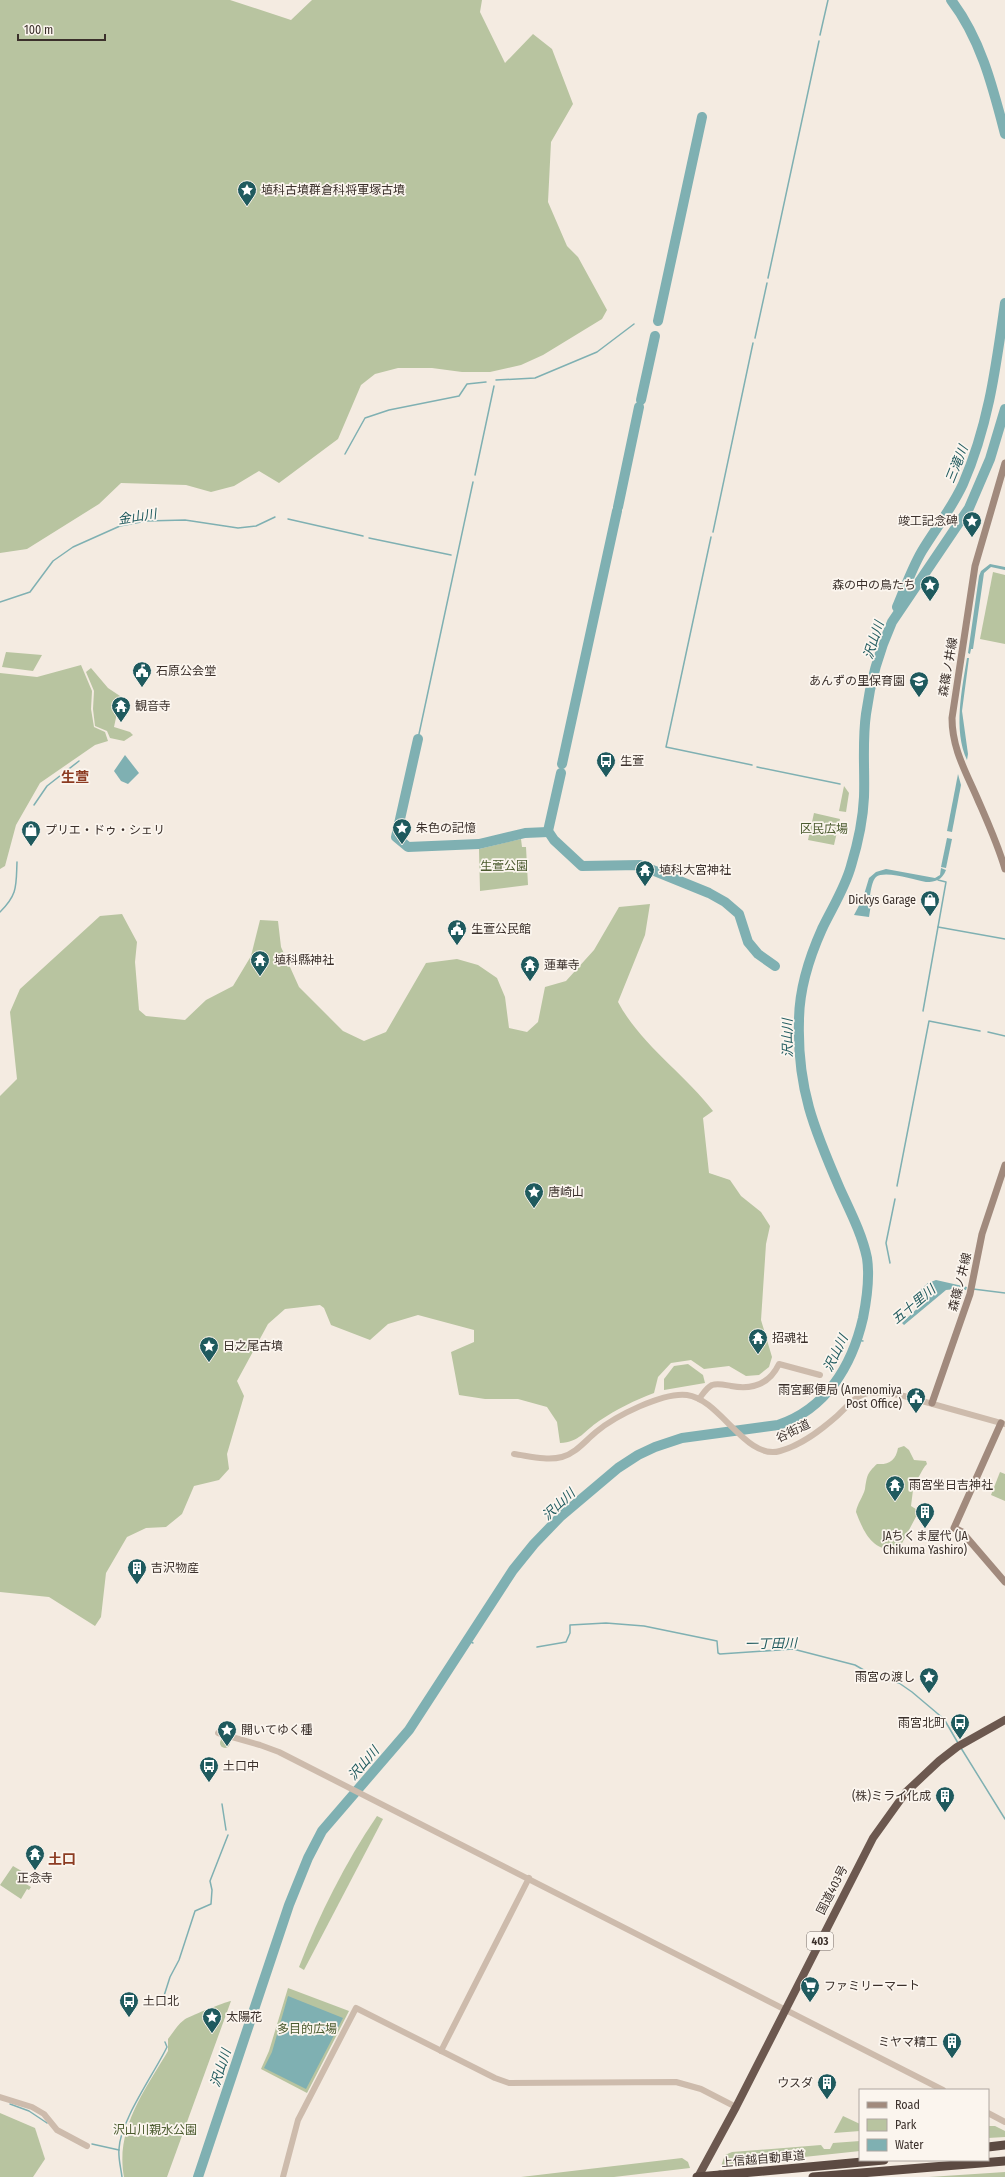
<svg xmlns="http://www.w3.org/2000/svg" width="1005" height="2177" viewBox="0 0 1005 2177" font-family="'Fira Sans Condensed','Noto Sans JP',sans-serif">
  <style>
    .green { fill: #b8c4a0 }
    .water { fill: #7fb0b2 }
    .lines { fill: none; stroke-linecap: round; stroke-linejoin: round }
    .stream { stroke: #7fb0b2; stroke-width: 1.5 }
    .river { stroke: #7fb0b2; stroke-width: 10 }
    .tertiary { stroke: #cdbbac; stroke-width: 6 }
    .secondary { stroke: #a18a7d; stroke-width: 7 }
    .trunk { stroke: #6c584f; stroke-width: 8 }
    .motorway { stroke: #5c4a42; stroke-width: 9 }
    .motorway-bridge { stroke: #5c4a42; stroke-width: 9 }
    .labels { text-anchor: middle; stroke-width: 3.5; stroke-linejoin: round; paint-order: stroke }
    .shield { fill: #fbf5ee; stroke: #756b66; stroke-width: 1 }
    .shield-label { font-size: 11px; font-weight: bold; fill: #3b302b }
    .poi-label { font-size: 12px; fill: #3b302b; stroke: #fbf5ee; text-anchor: start }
    .street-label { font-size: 12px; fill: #3b302b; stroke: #fbf5ee }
    .park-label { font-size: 12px; fill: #4a5a2e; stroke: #fbf5ee }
    .water-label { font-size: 13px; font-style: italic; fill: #1f5a5e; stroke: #fbf5ee }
    .quarter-label { font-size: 14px; font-weight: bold; fill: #8c3b22; stroke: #fbf5ee }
  </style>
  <rect width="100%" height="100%" fill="#f4ebe1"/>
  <!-- green -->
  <g class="green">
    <polygon points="0,0 230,0 291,20 312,0 482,0 480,12 505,63 533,34 552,49 573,104 551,142 548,202 567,246 578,257 607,310 602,319 543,355 521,365 490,372 462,372 432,368 398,368 375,374 361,385 338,439 279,483 259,471 234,486 211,492 186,485 121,483 99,504 27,549 0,553"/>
    <polygon points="993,572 1005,575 1005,644 980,639"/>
    <polygon points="6,652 42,655 33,671 2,667"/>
    <polygon points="81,665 92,691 91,709 94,727 105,732 108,741 95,745 40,783 16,825 5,866 0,869 0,673 37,677"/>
    <polygon points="91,668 108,688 129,702 125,711 117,713 114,727 130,732 133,735 124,741 110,738 107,731 95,726 93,709 94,691 86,672"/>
    <polygon points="844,786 849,793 846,812 839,811"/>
    <polygon points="814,813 840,819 834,845 808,840"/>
    <polygon points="521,839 522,847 526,847 528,885 480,891 479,849"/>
    <path d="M 650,904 L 645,935 L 618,1002 C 641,1045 684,1073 713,1111 L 703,1118 L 709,1173 L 730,1180 L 741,1196 L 761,1212 L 770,1226 L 766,1244 L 761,1320 L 772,1357 L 769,1367 L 759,1375 L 746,1376 L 729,1366 L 704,1369 L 691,1360 L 671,1363 L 658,1377 L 654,1393 C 635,1400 617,1409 599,1421 C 584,1431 580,1442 560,1443 L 557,1422 L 547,1407 L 518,1399 L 485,1399 L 459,1395 L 451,1352 L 474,1342 L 474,1330 L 418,1315 L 388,1324 L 370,1340 L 331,1325 L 324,1308 L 320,1305 L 285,1309 L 268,1324 L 237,1381 L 244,1396 L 227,1454 L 229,1469 L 219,1480 L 194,1486 L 182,1514 L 166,1527 L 146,1528 L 127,1537 L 106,1573 L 101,1617 L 95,1626 L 49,1597 L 0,1592 L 0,1096 L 17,1079 L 10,1012 L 20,989 L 100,916 L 122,914 L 137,942 L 135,962 L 139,1010 L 146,1016 L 185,1020 L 206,1000 L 233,986 L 251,956 L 260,920 L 278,921 L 281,947 L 299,987 L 343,1031 L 364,1041 L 386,1032 L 426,963 L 457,959 L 478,965 L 497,978 L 505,997 L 509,1028 L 527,1032 L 538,1022 L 545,987 L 566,981 L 594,950 L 619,907 Z"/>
    <polygon points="688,1364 703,1375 705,1383 664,1390 664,1379 674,1366"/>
    <path d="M 904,1446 L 909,1450 L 914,1460 L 926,1461 L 927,1464 C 921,1470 920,1478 914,1482 L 911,1506 L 919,1511 L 899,1549 C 873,1553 864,1533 856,1512 C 857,1504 863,1497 865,1489 C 867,1476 867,1473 877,1464 C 889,1465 896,1460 898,1448 Z"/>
    <polygon points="1000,1472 1005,1474 1005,1501 991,1495"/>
    <circle cx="225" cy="1743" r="5"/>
    <path d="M 377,1816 L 383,1819 L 304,1970 L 299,1967 C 319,1915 345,1863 377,1816 Z"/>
    <polygon points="13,1866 30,1876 26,1884 31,1887 29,1890 27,1889 21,1899 0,1885"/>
    <polygon points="288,1988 349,2011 307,2093 261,2069 269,2051"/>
    <path d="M 231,2001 L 167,2177 L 124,2177 C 115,2129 145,2090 168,2051 L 168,2039 C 173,2033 177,2025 184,2020 C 187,2017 225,2002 231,2001 Z"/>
    <polygon points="0,2113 35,2128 45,2159 33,2177 0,2177"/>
    <polygon points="843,2116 860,2124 860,2131 834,2133"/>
    <polygon points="988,2126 995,2126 1005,2131 1005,2137 988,2138"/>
    <polygon points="860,2141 860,2151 721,2166 725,2155 732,2152 821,2145 824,2149 830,2149 833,2143"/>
    <polygon points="682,2158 688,2162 690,2168 614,2177 521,2177"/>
    <polygon points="1005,2172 1005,2177 929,2177"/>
  </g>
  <!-- water -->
  <g class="water">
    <polygon points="990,564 1005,567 1005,570 991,567 984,573 973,649 971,649 970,654 968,653 979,576 981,571"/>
    <path d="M 967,658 L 969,658 L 962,711 L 968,754 L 967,760 C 953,730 962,689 967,658 Z"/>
    <polygon points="125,755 139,773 128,784 121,781 114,771"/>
    <polygon points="958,774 961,785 952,832 947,831"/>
    <polygon points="947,838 952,839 946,868 941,867"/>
    <path d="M 941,868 L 946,870 C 942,880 936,882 926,882 C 915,880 885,870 876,877 C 872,881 871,890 870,895 L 876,897 L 875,904 L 871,904 L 869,917 L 854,915 L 863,898 L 869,878 L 876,872 L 886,869 L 935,878 L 940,875 Z"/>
    <polygon points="936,1280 967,1287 966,1290 955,1289 946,1290 904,1325 902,1323 923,1303 914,1295 928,1283"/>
    <polygon points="288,1996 343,2018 306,2089 264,2068 272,2052"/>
  </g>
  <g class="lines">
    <!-- stream -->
    <g class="stream">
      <polyline points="820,35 828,0"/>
      <polyline points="768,278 819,41"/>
      <polyline points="755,338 767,283"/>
      <polyline points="496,380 535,378 597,352 634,324"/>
      <polyline points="345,454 365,418 389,410 459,396 467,384 486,382"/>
      <polyline points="475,475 494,386"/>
      <polyline points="288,519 363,536"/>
      <polyline points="713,532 753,343"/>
      <polyline points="711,537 666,747 752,765"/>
      <polyline points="369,538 451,555"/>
      <polyline points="0,602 30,592 53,561 73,547 120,526 146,521 185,520 238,528 256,526 275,517"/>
      <polyline points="419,734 473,482"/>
      <polyline points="757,767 840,784"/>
      <polyline points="34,805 47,786 79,761"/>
      <path d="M 0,912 C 18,894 16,886 17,862"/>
      <polyline points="938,927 1005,939"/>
      <polyline points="923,1011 946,882 938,880"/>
      <polyline points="988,1032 1005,1036"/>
      <polyline points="897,1186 929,1021 980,1031"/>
      <polyline points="890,1263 886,1243 895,1199"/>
      <polyline points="973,1289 1005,1293"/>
      <polyline points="857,1340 863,1341"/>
      <polyline points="467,1640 473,1643"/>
      <polyline points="537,1647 566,1642 570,1633 570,1625 606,1623 644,1626 717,1641 718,1653 720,1654 793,1649 855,1665 876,1677 899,1683 912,1692 944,1719 958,1743"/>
      <polyline points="961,1748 1005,1819"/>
      <polyline points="222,1804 226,1830"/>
      <polyline points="163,1999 170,1977 179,1960 195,1911 211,1904 212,1890 210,1881 228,1835"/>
      <polyline points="10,2104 29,2111 47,2123"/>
      <polyline points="92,2144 119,2150"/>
      <path d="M 122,2177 C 121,2168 118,2158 119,2149 C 120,2121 154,2074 167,2047 L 165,2042"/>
    </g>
    <!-- river -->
    <g class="river">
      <path d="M 951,0 C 981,39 993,88 1005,134"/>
      <polyline points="658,321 702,117"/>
      <polyline points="641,400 655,336"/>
      <polyline points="618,507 639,407"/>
      <path d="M 897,607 C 905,588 912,568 922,551 C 936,528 952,508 963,484 C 989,424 996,366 1005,303"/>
      <polyline points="418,739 396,837 408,847 479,844 525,833 548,832"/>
      <polyline points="562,764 617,511"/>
      <polyline points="561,773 548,831 554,840 582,866 640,865 709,893 725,902 739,914 748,942 758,954 775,966"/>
      <path d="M 198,2177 L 289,1905 L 308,1858 L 322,1831 L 409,1730 L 513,1570 L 534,1544 L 560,1517 L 618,1468 L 638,1455 L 655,1447 L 682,1438 L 778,1425 C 826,1409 852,1366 863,1318 C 867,1298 870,1278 867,1258 C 862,1234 850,1211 840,1189 C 814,1129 797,1088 799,1021 C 799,989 809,958 822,929 C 832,908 845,888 851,866 C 858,843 863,820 864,797 C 865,770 862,742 866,714 C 870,683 879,651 892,622 L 969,508 L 990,459 L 1005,409"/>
    </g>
    <!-- tertiary -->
    <g class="tertiary">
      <path d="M 699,1399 C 703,1394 706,1388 712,1385 C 718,1383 725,1385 731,1386 C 752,1390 769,1385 779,1364 L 820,1375"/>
      <path d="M 514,1454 C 529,1456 547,1461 562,1457 C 576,1453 585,1441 596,1432 C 615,1416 663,1392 687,1395 C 720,1399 746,1461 780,1451 C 802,1445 821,1430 837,1416 C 846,1408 856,1395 868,1393 C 880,1391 893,1394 904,1396 L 1005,1424"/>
      <polyline points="218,1733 260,1745 279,1752 943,2090"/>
      <polyline points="441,2051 529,1878"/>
      <polyline points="0,2097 32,2107 44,2114 57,2130 87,2146"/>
      <polyline points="988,2113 1005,2122"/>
      <polyline points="283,2177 298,2120 356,2008 495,2078 509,2083 676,2082 701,2089 736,2107"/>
    </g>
    <!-- secondary -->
    <g class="secondary">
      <path d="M 1005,463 L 975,566 L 952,718 C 952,749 966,772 978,800 C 988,823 998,845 1005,869"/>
      <polyline points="932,1403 970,1294 982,1234 1005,1165"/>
      <polyline points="1001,1423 954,1528 962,1532 1005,1582"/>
    </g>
    <!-- trunk -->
    <polyline class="trunk" points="698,2177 736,2107 873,1838 906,1792 939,1761 957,1747 1005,1720"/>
    <!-- motorway -->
    <g class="motorway">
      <polyline points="988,2147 1005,2145"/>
      <polyline points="720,2175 884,2160"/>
      <polyline points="813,2177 1005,2161"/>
    </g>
    <!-- motorway-bridge -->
    <polyline class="motorway-bridge" points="697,2177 720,2175"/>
  </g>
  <!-- icons -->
  <defs>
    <symbol id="sight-pin" viewBox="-11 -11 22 30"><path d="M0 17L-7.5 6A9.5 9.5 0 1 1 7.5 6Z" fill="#1f5a5e" stroke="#fbf5ee"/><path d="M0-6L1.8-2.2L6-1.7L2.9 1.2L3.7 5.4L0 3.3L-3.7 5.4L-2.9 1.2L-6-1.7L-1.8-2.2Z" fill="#fff"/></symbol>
    <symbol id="civic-pin" viewBox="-11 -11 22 30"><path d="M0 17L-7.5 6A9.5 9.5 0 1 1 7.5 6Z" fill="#1f5a5e" stroke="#fbf5ee"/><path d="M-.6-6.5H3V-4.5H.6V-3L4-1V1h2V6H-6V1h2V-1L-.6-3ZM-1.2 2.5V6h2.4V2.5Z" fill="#fff"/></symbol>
    <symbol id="school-pin" viewBox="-11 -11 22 30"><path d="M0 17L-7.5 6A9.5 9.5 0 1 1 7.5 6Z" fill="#1f5a5e" stroke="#fbf5ee"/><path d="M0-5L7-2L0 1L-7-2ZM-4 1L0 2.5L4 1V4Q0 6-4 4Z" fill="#fff"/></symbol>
    <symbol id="temple-pin" viewBox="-11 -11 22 30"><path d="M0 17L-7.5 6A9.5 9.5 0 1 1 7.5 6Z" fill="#1f5a5e" stroke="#fbf5ee"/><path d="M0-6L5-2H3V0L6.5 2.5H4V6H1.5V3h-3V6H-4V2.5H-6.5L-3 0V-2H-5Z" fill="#fff"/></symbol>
    <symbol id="bus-pin" viewBox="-11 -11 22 30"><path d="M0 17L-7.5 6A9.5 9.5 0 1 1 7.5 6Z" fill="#1f5a5e" stroke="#fbf5ee"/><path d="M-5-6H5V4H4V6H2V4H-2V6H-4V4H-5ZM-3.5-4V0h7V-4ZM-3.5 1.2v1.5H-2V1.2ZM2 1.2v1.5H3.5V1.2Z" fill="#fff"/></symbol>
    <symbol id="shop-pin" viewBox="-11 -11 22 30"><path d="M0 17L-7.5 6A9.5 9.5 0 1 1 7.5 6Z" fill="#1f5a5e" stroke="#fbf5ee"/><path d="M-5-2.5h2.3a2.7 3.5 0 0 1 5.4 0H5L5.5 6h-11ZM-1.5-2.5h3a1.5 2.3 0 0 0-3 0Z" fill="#fff"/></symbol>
    <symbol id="building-pin" viewBox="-11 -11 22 30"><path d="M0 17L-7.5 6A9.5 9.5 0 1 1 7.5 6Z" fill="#1f5a5e" stroke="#fbf5ee"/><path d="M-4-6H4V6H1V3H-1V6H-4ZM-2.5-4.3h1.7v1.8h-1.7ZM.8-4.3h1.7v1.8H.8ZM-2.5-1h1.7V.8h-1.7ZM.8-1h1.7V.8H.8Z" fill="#fff"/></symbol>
    <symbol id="supermarket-pin" viewBox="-11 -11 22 30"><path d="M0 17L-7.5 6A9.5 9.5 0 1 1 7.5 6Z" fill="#1f5a5e" stroke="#fbf5ee"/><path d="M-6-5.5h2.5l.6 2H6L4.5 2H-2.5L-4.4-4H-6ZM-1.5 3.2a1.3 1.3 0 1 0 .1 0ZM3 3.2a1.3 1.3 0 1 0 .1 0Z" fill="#fff"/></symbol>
  </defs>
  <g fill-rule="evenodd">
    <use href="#sight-pin" x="236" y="179" width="22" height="30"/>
    <use href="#sight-pin" x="961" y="510" width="22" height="30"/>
    <use href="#sight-pin" x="919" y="574" width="22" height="30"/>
    <use href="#civic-pin" x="131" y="660" width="22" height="30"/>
    <use href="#school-pin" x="908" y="670" width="22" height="30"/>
    <use href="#temple-pin" x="110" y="695" width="22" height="30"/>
    <use href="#bus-pin" x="595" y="750" width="22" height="30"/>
    <use href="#sight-pin" x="391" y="817" width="22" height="30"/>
    <use href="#shop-pin" x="20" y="819" width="22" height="30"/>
    <use href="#temple-pin" x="634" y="859" width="22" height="30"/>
    <use href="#shop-pin" x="919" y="889" width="22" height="30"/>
    <use href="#civic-pin" x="446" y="918" width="22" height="30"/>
    <use href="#temple-pin" x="249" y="949" width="22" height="30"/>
    <use href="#temple-pin" x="519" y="954" width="22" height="30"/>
    <use href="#sight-pin" x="523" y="1181" width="22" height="30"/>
    <use href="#temple-pin" x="747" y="1327" width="22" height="30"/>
    <use href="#sight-pin" x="198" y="1335" width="22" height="30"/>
    <use href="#civic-pin" x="905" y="1386" width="22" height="30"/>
    <use href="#temple-pin" x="884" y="1474" width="22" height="30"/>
    <use href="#building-pin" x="914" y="1501" width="22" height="30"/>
    <use href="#building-pin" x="126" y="1557" width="22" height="30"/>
    <use href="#sight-pin" x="918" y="1666" width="22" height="30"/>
    <use href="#bus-pin" x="949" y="1712" width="22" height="30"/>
    <use href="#sight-pin" x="216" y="1719" width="22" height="30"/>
    <use href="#bus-pin" x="198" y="1755" width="22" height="30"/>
    <use href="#building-pin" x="934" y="1785" width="22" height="30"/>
    <use href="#temple-pin" x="24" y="1843" width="22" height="30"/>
    <use href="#supermarket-pin" x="799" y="1975" width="22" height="30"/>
    <use href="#bus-pin" x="118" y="1990" width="22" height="30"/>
    <use href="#sight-pin" x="201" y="2006" width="22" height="30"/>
    <use href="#building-pin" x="941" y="2031" width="22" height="30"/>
    <use href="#building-pin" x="816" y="2072" width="22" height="30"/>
  </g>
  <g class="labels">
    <!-- shield labels -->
    <rect class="shield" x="807" y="1932" width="26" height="18" rx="3"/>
    <g class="shield-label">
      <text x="820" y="1945">403</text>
    </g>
    <!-- poi labels -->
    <g class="poi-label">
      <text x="261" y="194">埴科古墳群倉科将軍塚古墳</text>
      <text x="958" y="525" text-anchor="end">竣工記念碑</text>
      <text x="916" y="589" text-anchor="end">森の中の鳥たち</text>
      <text x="156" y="675">石原公会堂</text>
      <text x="905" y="685" text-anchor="end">あんずの里保育園</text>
      <text x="135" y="710">観音寺</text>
      <text x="620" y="765">生萱</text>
      <text x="416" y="832">朱色の記憶</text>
      <text x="45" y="834">プリエ・ドゥ・シェリ</text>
      <text x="659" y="874">埴科大宮神社</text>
      <text x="916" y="904" text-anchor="end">Dickys Garage</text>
      <text x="471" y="933">生萱公民館</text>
      <text x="274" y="964">埴科縣神社</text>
      <text x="544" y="969">蓮華寺</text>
      <text x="548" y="1196">唐崎山</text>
      <text x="772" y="1342">招魂社</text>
      <text x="223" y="1350">日之尾古墳</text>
      <text x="902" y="1394" text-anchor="end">雨宮郵便局 (Amenomiya<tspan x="902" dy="14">Post Office)</tspan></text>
      <text x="909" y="1489">雨宮坐日吉神社</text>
      <text x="925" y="1540" text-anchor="middle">JAちくま屋代 (JA<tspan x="925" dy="14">Chikuma Yashiro)</tspan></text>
      <text x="151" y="1572">吉沢物産</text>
      <text x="915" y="1681" text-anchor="end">雨宮の渡し</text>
      <text x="946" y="1727" text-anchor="end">雨宮北町</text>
      <text x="241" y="1734">開いてゆく種</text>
      <text x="223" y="1770">土口中</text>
      <text x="931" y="1800" text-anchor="end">(株)ミライ化成</text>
      <text x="35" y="1882" text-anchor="middle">正念寺</text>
      <text x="824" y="1990">ファミリーマート</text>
      <text x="143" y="2005">土口北</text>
      <text x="226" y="2021">太陽花</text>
      <text x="938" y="2046" text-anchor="end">ミヤマ精工</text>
      <text x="813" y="2087" text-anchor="end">ウスダ</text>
    </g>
    <!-- street labels -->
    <g class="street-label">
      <text transform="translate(948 667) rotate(-80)" y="4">森篠ノ井線</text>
      <text transform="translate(960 1282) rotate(-76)" y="4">森篠ノ井線</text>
      <text transform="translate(793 1431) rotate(-26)" y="4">谷街道</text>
      <text transform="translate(832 1890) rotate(-63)" y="4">国道403号</text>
      <text transform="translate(763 2159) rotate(-5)" y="4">上信越自動車道</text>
    </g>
    <!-- park labels -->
    <g class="park-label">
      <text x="824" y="833">区民広場</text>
      <text x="504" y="870">生萱公園</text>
      <text x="307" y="2033">多目的広場</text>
      <text x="155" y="2134">沢山川親水公園</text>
    </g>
    <!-- water labels -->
    <g class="water-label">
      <text transform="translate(956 464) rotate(-68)" y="5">三滝川</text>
      <text transform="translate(137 516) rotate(-9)" y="5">金山川</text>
      <text transform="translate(873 640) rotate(-72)" y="5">沢山川</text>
      <text transform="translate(787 1038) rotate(-91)" y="5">沢山川</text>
      <text transform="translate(913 1304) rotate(-40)" y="5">五十里川</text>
      <text transform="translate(835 1353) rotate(-64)" y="5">沢山川</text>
      <text transform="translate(558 1504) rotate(-43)" y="5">沢山川</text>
      <text transform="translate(771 1643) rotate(-1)" y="5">一丁田川</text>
      <text transform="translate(363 1763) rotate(-49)" y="5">沢山川</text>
      <text transform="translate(220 2068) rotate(-72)" y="5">沢山川</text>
    </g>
    <!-- quarter labels -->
    <g class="quarter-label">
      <text x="75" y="782">生萱</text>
      <text x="62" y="1864">土口</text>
    </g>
  </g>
  <!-- legend -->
  <rect x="859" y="2089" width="130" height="72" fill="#fbf5ee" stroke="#aea6a0"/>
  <rect x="867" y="2102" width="20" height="6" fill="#a18a7d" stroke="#aea6a0"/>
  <text x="895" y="2109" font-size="12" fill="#3b302b">Road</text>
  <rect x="867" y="2119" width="20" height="12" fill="#b8c4a0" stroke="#aea6a0"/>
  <text x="895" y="2129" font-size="12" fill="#3b302b">Park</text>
  <rect x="867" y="2139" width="20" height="12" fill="#7fb0b2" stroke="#aea6a0"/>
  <text x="895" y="2149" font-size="12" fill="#3b302b">Water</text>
  <!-- scale -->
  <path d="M18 34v6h87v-6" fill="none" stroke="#3b302b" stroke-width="2"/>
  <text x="24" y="34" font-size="12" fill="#3b302b" stroke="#fbf5ee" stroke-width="3" paint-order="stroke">100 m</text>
</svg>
